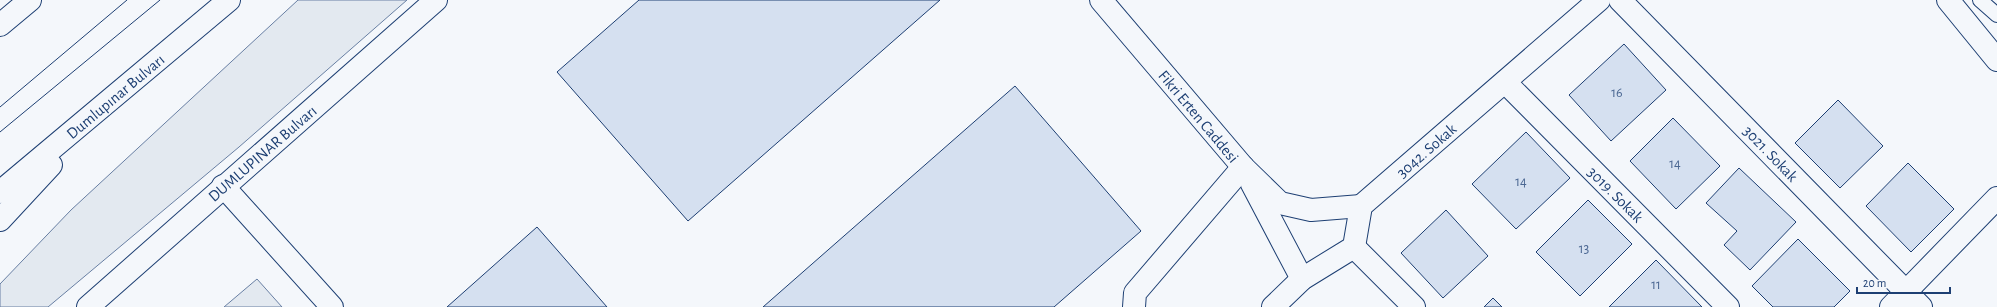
<svg xmlns="http://www.w3.org/2000/svg" width="1997" height="307" viewBox="0 0 1997 307" font-family="'Alegreya Sans',sans-serif">
  <style>
    .green { fill: #e3e9f0; stroke: #687fa3 }
    .building { fill: #d5e0f0; stroke: #1d3f73 }
    .lines { fill: none; stroke-linecap: round; stroke-linejoin: round }
    .service-casing { stroke: #1d3f73; stroke-width: 16 }
    .minor-casing { stroke: #1d3f73; stroke-width: 24 }
    .tertiary-casing { stroke: #1d3f73; stroke-width: 24 }
    .trunk-casing { stroke: #1d3f73; stroke-width: 24 }
    .service { stroke: #f4f7fb; stroke-width: 14 }
    .minor { stroke: #f4f7fb; stroke-width: 22 }
    .tertiary { stroke: #f4f7fb; stroke-width: 22 }
    .trunk { stroke: #f4f7fb; stroke-width: 22 }
    .tram { stroke: #1d3f73; stroke-width: 1 }
    .labels { text-anchor: middle; stroke-width: 3; stroke-linejoin: round; paint-order: stroke }
    .number-label { font-size: 14px; fill: #4b6792 }
    .street-label { font-size: 16px; fill: #1d3f73; stroke: #f4f7fb }
  </style>
  <rect width="100%" height="100%" fill="#f4f7fb"/>
  <!-- green -->
  <g class="green">
    <polygon points="298,0 407,0 239,147 48,307 0,307 0,284 71,210"/>
    <polygon points="257,279 282,307 224,307"/>
  </g>
  <!-- building -->
  <g class="building">
    <polygon points="639,0 940,0 688,221 557,72"/>
    <polygon points="1624,44 1666,90 1611,141 1569,95"/>
    <polygon points="1015,86 1141,231 1054,307 763,307"/>
    <polygon points="1838,100 1883,146 1840,188 1795,143"/>
    <polygon points="1673,118 1720,166 1676,209 1630,161"/>
    <polygon points="1526,132 1570,178 1516,229 1472,184"/>
    <polygon points="1908,163 1954,209 1911,252 1866,206"/>
    <polygon points="1739,168 1796,222 1750,270 1724,245 1737,231 1706,203"/>
    <polygon points="1588,200 1632,244 1580,296 1536,252"/>
    <polygon points="1446,210 1488,256 1443,298 1401,253"/>
    <polygon points="537,227 607,307 447,307"/>
    <polygon points="1798,239 1850,291 1834,307 1773,307 1752,286"/>
    <polygon points="1656,260 1702,307 1609,307"/>
    <polygon points="1493,298 1502,307 1484,307"/>
  </g>
  <g class="lines">
    <defs>
      <polyline id="service" points="1980,0 1997,15"/>
      <g id="minor">
        <polyline points="1101,0 1243,167"/>
        <polyline points="1620,0 1921,307"/>
        <polyline points="1505,82 1728,307"/>
        <polyline points="223,186 332,307"/>
        <polyline points="1354,247 1414,307"/>
        <polyline points="88,307 436,0"/>
        <polyline points="1891,307 1997,198"/>
      </g>
      <g id="tertiary">
        <polyline points="1948,0 1997,60"/>
        <polyline points="1243,167 1280,203 1311,210 1361,206"/>
        <polyline points="1252,184 1302,279"/>
        <polyline points="1134,307 1135,293 1243,167"/>
        <polyline points="1273,307 1302,279 1354,247 1361,206 1599,0"/>
      </g>
      <g id="trunk">
        <polyline points="0,25 30,0"/>
        <polyline points="0,192 229,0"/>
        <polyline points="0,220 51,165"/>
      </g>
    </defs>
    <!-- service casing -->
    <use href="#service" class="service-casing"/>
    <!-- minor casing -->
    <use href="#minor" class="minor-casing"/>
    <!-- tertiary casing -->
    <use href="#tertiary" class="tertiary-casing"/>
    <!-- trunk casing -->
    <use href="#trunk" class="trunk-casing"/>
    <!-- service -->
    <use href="#service" class="service"/>
    <!-- minor -->
    <use href="#minor" class="minor"/>
    <!-- tertiary -->
    <use href="#tertiary" class="tertiary"/>
    <!-- trunk -->
    <use href="#trunk" class="trunk"/>
    <!-- tram -->
    <g class="tram">
      <polyline points="0,107 127,0"/>
      <polyline points="0,132 160,0"/>
    </g>
  </g>
  <g class="labels">
    <!-- number labels -->
    <g class="number-label">
      <text x="1617" y="97">16</text>
      <text x="1675" y="168">14</text>
      <text x="1521" y="186">14</text>
      <text x="1584" y="253">13</text>
      <text x="1656" y="289">11</text>
    </g>
    <!-- street labels -->
    <g class="street-label">
      <text transform="translate(115 96) rotate(-40)" y="6">Dumlupınar Bulvarı</text>
      <text transform="translate(1199 116) rotate(50)" y="6">Fikri Erten Caddesi</text>
      <text transform="translate(1426 150) rotate(-41)" y="6">3042. Sokak</text>
      <text transform="translate(262 153) rotate(-41)" y="6">DUMLUPINAR Bulvarı</text>
      <text transform="translate(1771 153) rotate(46)" y="6">3021. Sokak</text>
      <text transform="translate(1616 194) rotate(45)" y="6">3019. Sokak</text>
    </g>
  </g>
  <!-- scale -->
  <path d="M1857 287v6h93v-6" fill="none" stroke="#1d3f73" stroke-width="2"/>
  <text x="1863" y="287" font-size="12" fill="#1d3f73" stroke="#f4f7fb" stroke-width="3" paint-order="stroke">20 m</text>
</svg>
